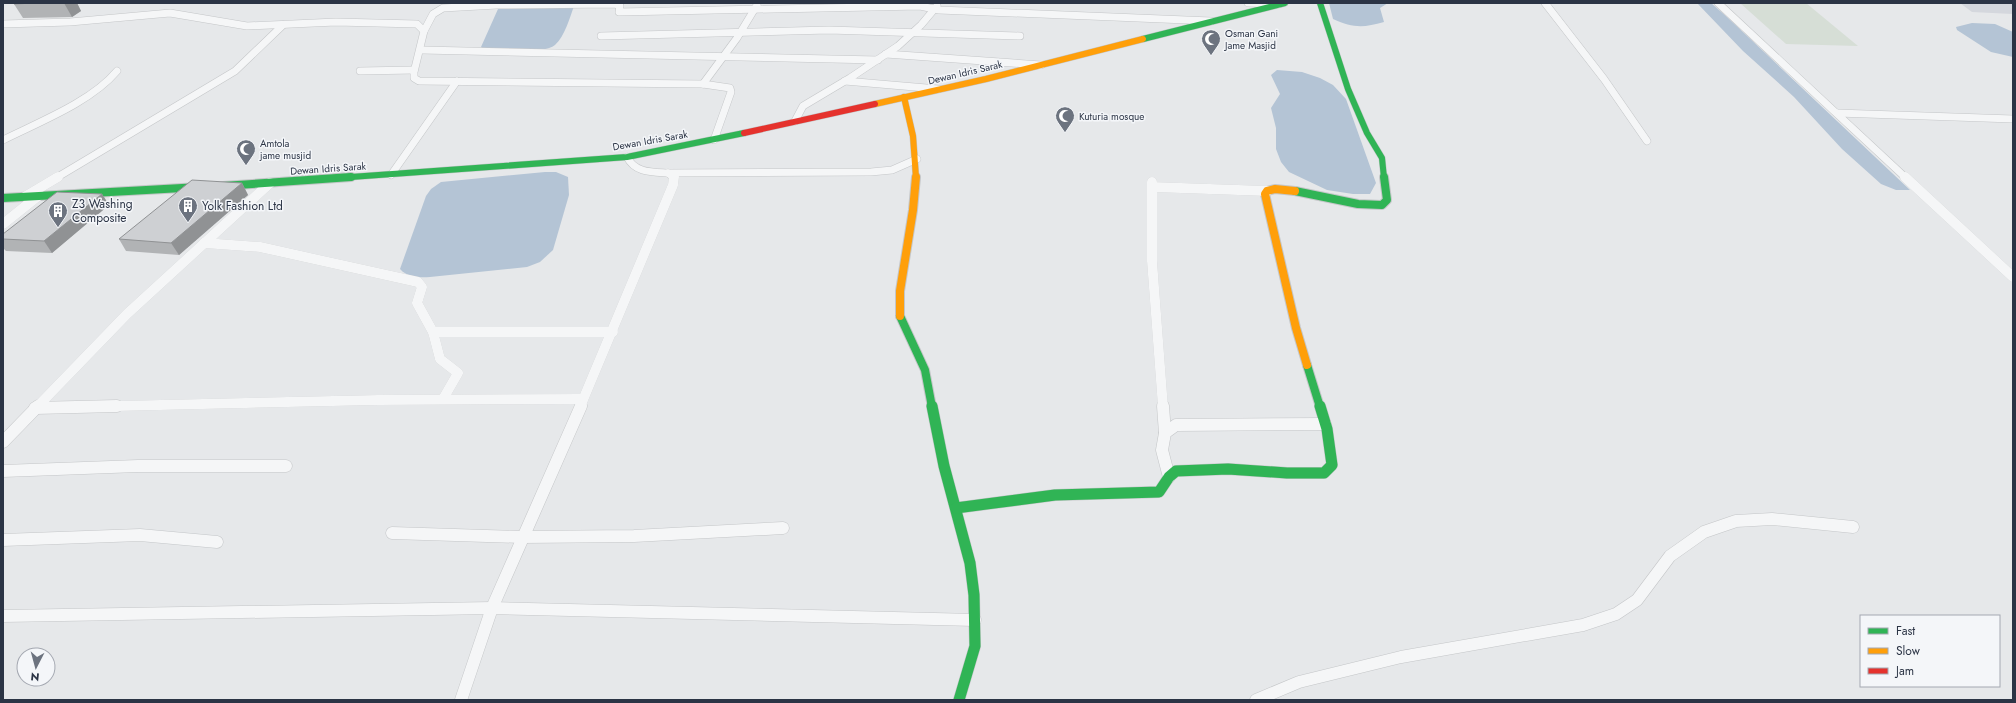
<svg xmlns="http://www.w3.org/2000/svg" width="2016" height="703" viewBox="0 0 2016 703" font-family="Jost,sans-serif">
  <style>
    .built { fill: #d4d7dd }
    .green { fill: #d6ded6 }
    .water { fill: #b4c4d5 }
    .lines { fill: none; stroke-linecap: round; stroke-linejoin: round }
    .street-far2-casing { stroke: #c4c6c8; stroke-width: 8 }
    .street-far1-casing { stroke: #c4c6c8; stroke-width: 10 }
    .street-casing { stroke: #c4c6c8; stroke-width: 13 }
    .fast-far2-casing { stroke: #c4c6c8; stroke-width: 7 }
    .fast-far1-casing { stroke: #c4c6c8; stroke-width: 10 }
    .fast-casing { stroke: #c4c6c8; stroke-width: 12 }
    .slow-far1-casing { stroke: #c4c6c8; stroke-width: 7 }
    .slow-casing { stroke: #c4c6c8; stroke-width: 10 }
    .jam-casing { stroke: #c4c6c8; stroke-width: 7 }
    .street-far2 { stroke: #f5f6f7; stroke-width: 7 }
    .street-far1 { stroke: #f5f6f7; stroke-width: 10 }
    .street { stroke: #f5f6f7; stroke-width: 12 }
    .fast-far2 { stroke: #30b455; stroke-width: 6 }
    .fast-far1 { stroke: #30b455; stroke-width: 8 }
    .fast { stroke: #30b455; stroke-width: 11 }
    .slow-far1 { stroke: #ff9f0a; stroke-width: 6 }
    .slow { stroke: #ff9f0a; stroke-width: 8 }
    .jam { stroke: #e5322d; stroke-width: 6 }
    .wall { fill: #b1b3b5 }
    .shaded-wall { fill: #909294 }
    .building { fill: #ced0d3; stroke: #909294 }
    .labels { text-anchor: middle; stroke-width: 3; stroke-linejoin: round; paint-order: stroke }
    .far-poi-label { font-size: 10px; fill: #2b3445; stroke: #f4f6f9; text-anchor: start }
    .far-street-label { font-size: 10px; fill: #2b3445; stroke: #f4f6f9 }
    .poi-label { font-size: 12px; fill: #2b3445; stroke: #f4f6f9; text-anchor: start }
  </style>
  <rect width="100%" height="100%" fill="#e6e8ea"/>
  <!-- built -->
  <polygon class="built" points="1960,3 2013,3 2013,14 1972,12"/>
  <!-- green -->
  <polygon class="green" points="1740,3 1806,3 1858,46 1786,44"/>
  <!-- water -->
  <g class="water">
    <path d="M 1329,3 L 1388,3 L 1380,8 L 1384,22 C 1363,28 1353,28 1333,19 Z"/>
    <polygon points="1697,3 1711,3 1727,17 1910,190 1896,190 1881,184 1842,149 1794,97 1743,51"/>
    <path d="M 574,6 C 570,17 565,36 555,45 C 542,55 499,50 483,49 L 481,47 L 498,9 L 503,7 Z"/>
    <polygon points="1972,23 1995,24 2013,32 2013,57 1991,52 1957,30 1956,27"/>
    <polygon points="1277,70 1302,72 1320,78 1333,85 1346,99 1376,183 1370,194 1353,194 1327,190 1289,172 1281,162 1276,149 1276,128 1271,108 1280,94 1271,75"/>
    <path d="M 545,172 L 556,172 L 568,177 L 569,195 L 553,250 L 540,262 L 527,267 L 430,277 C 419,278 407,277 400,269 L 426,196 L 431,189 L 441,182 Z"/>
  </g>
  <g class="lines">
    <defs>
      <g id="street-far2">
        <polyline points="1248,3 1279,4"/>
        <polyline points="1545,3 1604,79 1647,141"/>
        <polyline points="1718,3 1906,178"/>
        <polyline points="3,24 70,22 170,13 247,26 336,22 417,24 424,31 414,72 414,78 419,81 703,84 730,88 731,92 714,140"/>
        <polyline points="424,31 433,14 443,8 497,5 615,4 620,6 619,12 920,6 939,10 1211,21"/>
        <polyline points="601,36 829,30 1020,36"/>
        <polyline points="422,50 878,60"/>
        <polyline points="886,54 1041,65"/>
        <polyline points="360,71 414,70"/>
        <polyline points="845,81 938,89"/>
        <polyline points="703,84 737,38 757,5"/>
        <polyline points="1837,113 2013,119"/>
        <polyline points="795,121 803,106 850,78 898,46 921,25 937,6"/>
        <path d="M 3,140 C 39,122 91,102 117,71"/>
        <path d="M 627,157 C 635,173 652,172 668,173 L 871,172 L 892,170 L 917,159"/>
        <polyline points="668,173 674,178"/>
        <polyline points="391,175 457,81"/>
        <polyline points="56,178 235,71 283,25"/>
      </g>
      <g id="street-far1">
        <polyline points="1905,177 2013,277"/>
        <polyline points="1152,182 1152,261 1163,407"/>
        <polyline points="1152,187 1267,191"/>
        <polyline points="26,196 58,177"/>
        <polyline points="3,224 38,196"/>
        <polyline points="204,243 260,247 418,282 422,287 417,303 433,332 440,359 458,373 443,399"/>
        <polyline points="433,332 613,332"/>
        <polyline points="37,407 127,314 270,183"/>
        <polyline points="75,407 378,400 583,399"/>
        <polyline points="580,407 673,185 674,177"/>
      </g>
      <g id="street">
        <polyline points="1163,406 1165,433"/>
        <polyline points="35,408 117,406"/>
        <polyline points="3,442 38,406"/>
        <polyline points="3,471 138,466 286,466"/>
        <polyline points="1169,477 1162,450 1165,433 1176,425 1325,424"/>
        <polyline points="392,533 522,537 634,536 783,528"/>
        <polyline points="3,540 140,535 217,542"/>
        <polyline points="3,616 492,608 975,620"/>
        <polyline points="461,700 492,608 581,406"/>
        <polyline points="1256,700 1299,682 1401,657 1583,625 1616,614 1637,600 1670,556 1704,532 1736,521 1772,519 1853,527"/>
      </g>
      <g id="fast-far2">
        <polyline points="1320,3 1348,89 1367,133 1382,158 1384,178"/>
        <polyline points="1143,39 1285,3"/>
        <polyline points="337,178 627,157 744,133"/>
      </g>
      <g id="fast-far1">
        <polyline points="223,186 351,177"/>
        <polyline points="1295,191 1358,204 1382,205 1387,200 1384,177"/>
        <polyline points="3,198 200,187"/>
        <polyline points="900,316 925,370 932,407"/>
        <polyline points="1307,365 1320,407"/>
      </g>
      <g id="fast">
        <polyline points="932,406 944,466 970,563 974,595 975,646 959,700"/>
        <polyline points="956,508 1055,495 1159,492 1169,477 1176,471 1228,469 1287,473 1324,473 1332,465 1327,429 1320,406"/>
      </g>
      <g id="slow-far1">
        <polyline points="904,97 913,136 916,178"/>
        <polyline points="875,104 986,79 1143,39"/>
      </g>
      <g id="slow">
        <polyline points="1295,191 1275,189 1267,191 1265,194 1296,328 1307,365"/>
        <polyline points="900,316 900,291 913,210 916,177"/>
      </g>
      <polyline id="jam" points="744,133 875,104"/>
    </defs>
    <!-- street-far2 casing -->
    <use href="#street-far2" class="street-far2-casing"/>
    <!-- street-far1 casing -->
    <use href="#street-far1" class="street-far1-casing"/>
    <!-- street casing -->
    <use href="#street" class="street-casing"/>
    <!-- fast-far2 casing -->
    <use href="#fast-far2" class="fast-far2-casing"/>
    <!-- fast-far1 casing -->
    <use href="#fast-far1" class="fast-far1-casing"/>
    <!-- fast casing -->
    <use href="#fast" class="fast-casing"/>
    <!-- slow-far1 casing -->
    <use href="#slow-far1" class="slow-far1-casing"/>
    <!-- slow casing -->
    <use href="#slow" class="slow-casing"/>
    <!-- jam casing -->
    <use href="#jam" class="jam-casing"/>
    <!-- street-far2 -->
    <use href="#street-far2" class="street-far2"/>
    <!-- street-far1 -->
    <use href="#street-far1" class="street-far1"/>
    <!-- street -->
    <use href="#street" class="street"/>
    <!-- fast-far2 -->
    <use href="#fast-far2" class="fast-far2"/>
    <!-- fast-far1 -->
    <use href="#fast-far1" class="fast-far1"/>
    <!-- fast -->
    <use href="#fast" class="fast"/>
    <!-- slow-far1 -->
    <use href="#slow-far1" class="slow-far1"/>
    <!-- slow -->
    <use href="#slow" class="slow"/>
    <!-- jam -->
    <use href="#jam" class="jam"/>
  </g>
  <!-- wall -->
  <g class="wall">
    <polygon points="15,3 77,3 81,11 72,17 23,18 14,4"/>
    <polygon points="242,183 248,195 179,255 126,251 119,239"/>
    <polygon points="102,194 109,205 52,253 6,251 3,248 3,234"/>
  </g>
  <!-- shaded-wall -->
  <g class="shaded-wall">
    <polygon points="64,3 77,3 81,11 72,17"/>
    <polygon points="242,183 248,195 179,255 171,243"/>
    <polygon points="102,194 109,205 52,253 44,241"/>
  </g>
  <!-- building -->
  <g class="building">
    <polygon points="15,3 35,3 14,4"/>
    <polygon points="192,180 242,183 171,243 119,239"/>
    <polygon points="57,192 102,194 44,241 3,239 3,234"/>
  </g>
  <!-- icons -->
  <defs>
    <symbol id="mosque-pin" viewBox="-11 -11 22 30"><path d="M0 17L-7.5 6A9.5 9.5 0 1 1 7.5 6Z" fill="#6c737f" stroke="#f4f6f9"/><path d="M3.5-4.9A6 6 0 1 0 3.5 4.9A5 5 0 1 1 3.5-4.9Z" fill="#fff"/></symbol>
    <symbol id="building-pin" viewBox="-11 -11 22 30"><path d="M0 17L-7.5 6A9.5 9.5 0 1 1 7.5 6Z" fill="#6c737f" stroke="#f4f6f9"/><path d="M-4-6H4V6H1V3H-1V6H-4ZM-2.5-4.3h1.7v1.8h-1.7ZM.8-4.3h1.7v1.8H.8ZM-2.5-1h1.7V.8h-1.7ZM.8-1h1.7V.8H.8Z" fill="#fff"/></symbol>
  </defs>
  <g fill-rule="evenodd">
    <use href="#mosque-pin" x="1200" y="28" width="22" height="30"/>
    <use href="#mosque-pin" x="1054" y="105" width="22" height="30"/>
    <use href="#mosque-pin" x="235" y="138" width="22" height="30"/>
    <use href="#building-pin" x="177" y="195" width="22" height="30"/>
    <use href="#building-pin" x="47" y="200" width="22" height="30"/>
  </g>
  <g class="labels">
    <!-- far-poi labels -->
    <g class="far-poi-label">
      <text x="1225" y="37">Osman Gani<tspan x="1225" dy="12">Jame Masjid</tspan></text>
      <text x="1079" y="120">Kuturia mosque</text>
      <text x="260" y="147">Amtola<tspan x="260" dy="12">jame musjid</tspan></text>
    </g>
    <!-- far-street labels -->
    <g class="far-street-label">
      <text transform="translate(965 72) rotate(-13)" y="4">Dewan Idris Sarak</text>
      <text transform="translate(650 140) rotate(-10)" y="4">Dewan Idris Sarak</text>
      <text transform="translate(328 168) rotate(-4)" y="4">Dewan Idris Sarak</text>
    </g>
    <!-- poi labels -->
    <g class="poi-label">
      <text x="72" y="208">Z3 Washing<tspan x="72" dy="14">Composite</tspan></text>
      <text x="202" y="210">Yolk Fashion Ltd</text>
    </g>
  </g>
  <!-- border -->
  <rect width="2016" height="703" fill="none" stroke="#2b3445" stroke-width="8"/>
  <!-- legend -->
  <rect x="1860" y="615" width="140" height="72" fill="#f4f6f9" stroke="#a4a8b1"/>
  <rect x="1868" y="628" width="20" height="6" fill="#30b455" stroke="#a4a8b1"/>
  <text x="1896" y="635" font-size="12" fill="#2b3445">Fast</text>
  <rect x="1868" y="648" width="20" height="6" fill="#ff9f0a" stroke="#a4a8b1"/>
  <text x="1896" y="655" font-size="12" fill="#2b3445">Slow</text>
  <rect x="1868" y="668" width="20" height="6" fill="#e5322d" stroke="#a4a8b1"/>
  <text x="1896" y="675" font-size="12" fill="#2b3445">Jam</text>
  <!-- north arrow -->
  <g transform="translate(36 667) rotate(186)"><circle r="19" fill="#f4f6f9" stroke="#a4a8b1"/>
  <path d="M0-3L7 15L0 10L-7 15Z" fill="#6c737f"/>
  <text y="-6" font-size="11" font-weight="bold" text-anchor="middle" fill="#2b3445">N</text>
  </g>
</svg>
